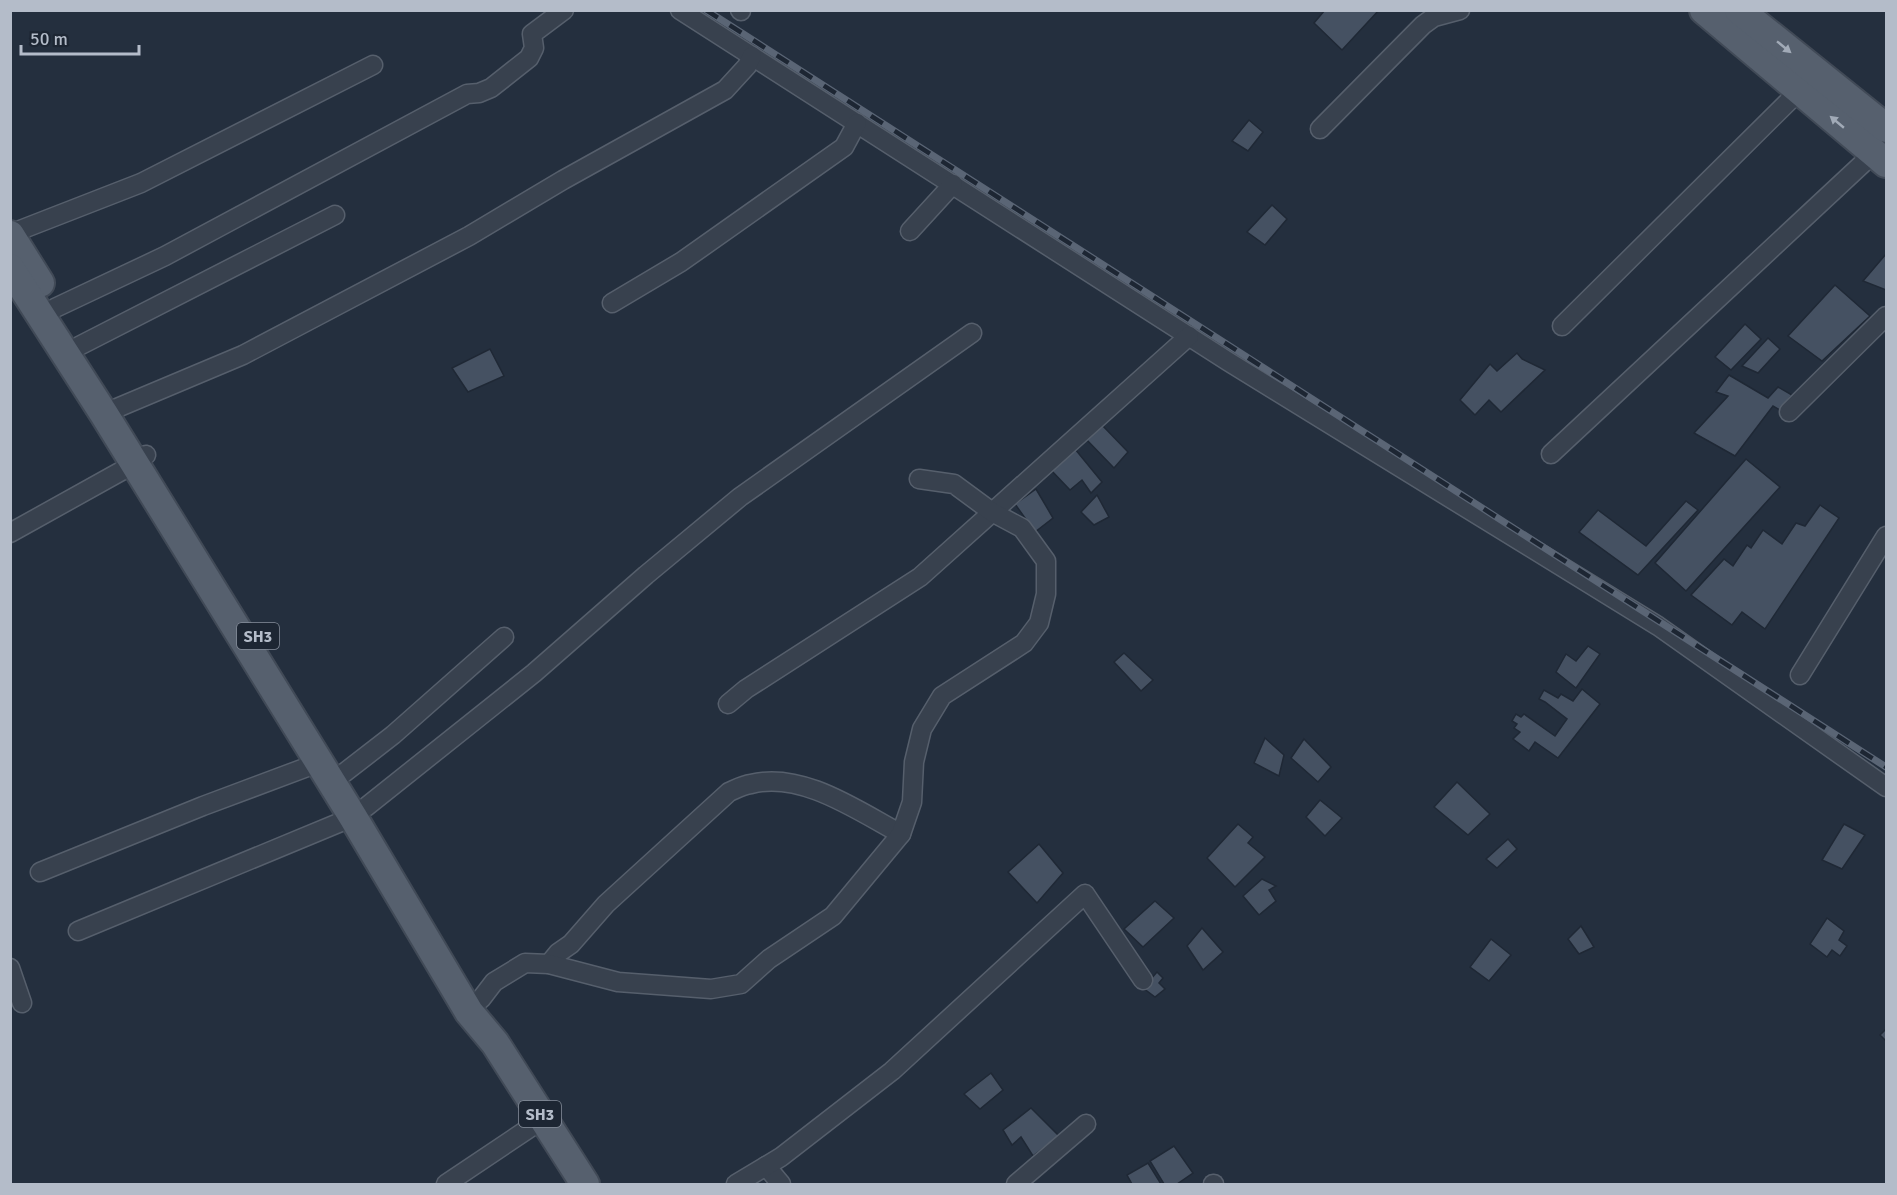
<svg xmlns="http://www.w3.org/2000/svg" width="1897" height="1195" viewBox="0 0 1897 1195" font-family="Signika,sans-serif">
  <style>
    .building { fill: #455162; stroke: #1f2835; stroke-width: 1.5 }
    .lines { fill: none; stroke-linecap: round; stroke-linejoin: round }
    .street-casing { stroke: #565f6c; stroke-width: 21 }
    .primary-casing { stroke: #414a57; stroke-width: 32 }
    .street { stroke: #38414e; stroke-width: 18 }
    .primary { stroke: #56606e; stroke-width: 28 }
    .rail-casing { stroke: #5a6575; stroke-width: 7 }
    .rail { stroke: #1d2633; stroke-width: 4.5; stroke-dasharray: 14; stroke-linecap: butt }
    .oneway { fill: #a1aab7 }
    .labels { text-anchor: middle; stroke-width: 6; stroke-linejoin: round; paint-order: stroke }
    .shield { fill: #1d2633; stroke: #878f9c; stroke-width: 1.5 }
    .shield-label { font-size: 16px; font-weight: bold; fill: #b4bcc9 }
  </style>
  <rect width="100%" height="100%" fill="#242f3e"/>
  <!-- building -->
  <g class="building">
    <polygon points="1325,10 1379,10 1342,50 1314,23"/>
    <polygon points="1249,120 1263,132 1248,151 1232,141"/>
    <polygon points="1272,205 1287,219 1265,245 1247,232"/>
    <polygon points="1886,254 1886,290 1863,281"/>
    <polygon points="1835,285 1870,316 1822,361 1788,336"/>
    <polygon points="1745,324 1761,339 1731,370 1715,357"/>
    <polygon points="1768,338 1780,349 1758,373 1742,366"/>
    <polygon points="490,349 504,376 468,392 452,368"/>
    <polygon points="1517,353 1522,359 1545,370 1501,412 1489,400 1475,415 1460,400 1490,364 1497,371"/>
    <polygon points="1729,375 1768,398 1778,387 1792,395 1780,410 1773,406 1735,456 1694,433 1728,396 1716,392"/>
    <polygon points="1101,424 1128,452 1114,468 1085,438"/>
    <polygon points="1075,449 1102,482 1091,493 1082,480 1070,490 1051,470"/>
    <polygon points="1746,459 1780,487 1686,591 1655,563"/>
    <polygon points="1036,489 1053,518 1035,532 1015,504"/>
    <polygon points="1097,495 1109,517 1094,525 1081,512"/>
    <polygon points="1686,501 1698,510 1638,575 1579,532 1598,510 1646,546"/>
    <polygon points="1820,505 1839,518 1765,629 1742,612 1732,625 1691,595 1724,559 1733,566 1747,545 1751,548 1763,530 1782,544 1796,523 1805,526"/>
    <polygon points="1588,646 1600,654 1576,688 1556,672 1566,654 1576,661"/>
    <polygon points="1124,653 1153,680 1141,691 1114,662"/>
    <polygon points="1582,689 1600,704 1558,758 1535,742 1529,751 1513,739 1520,732 1514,728 1517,724 1512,721 1516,714 1521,717 1524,714 1555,736 1567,719 1545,702 1539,699 1544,690 1558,698 1561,694 1573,701"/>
    <polygon points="1265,738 1284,755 1279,776 1254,763"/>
    <polygon points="1304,739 1331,767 1318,782 1291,758"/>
    <polygon points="1457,782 1490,814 1468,835 1434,807"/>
    <polygon points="1320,800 1342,818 1325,836 1306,817"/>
    <polygon points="1238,824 1253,837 1248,843 1265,857 1235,887 1207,858"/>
    <polygon points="1844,824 1865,835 1842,869 1822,860"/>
    <polygon points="1508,839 1517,849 1497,868 1486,859"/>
    <polygon points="1039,844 1063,873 1037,903 1008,872"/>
    <polygon points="1262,879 1276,886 1269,890 1276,901 1259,915 1243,896"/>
    <polygon points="1155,901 1174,918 1143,947 1124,929"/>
    <polygon points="1827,918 1844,931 1839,940 1847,946 1840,956 1832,950 1827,957 1810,944"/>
    <polygon points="1581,926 1594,947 1579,954 1568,939"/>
    <polygon points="1202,928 1223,952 1203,970 1187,946"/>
    <polygon points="1491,939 1511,955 1489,981 1470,967"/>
    <polygon points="1157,972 1163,978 1159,983 1165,989 1155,997 1143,988"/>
    <polygon points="1886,1029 1886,1041 1880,1035"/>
    <polygon points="991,1073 1003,1090 980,1109 964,1094"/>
    <polygon points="1031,1108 1059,1136 1033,1156 1021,1137 1012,1145 1003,1130"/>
    <polygon points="1174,1146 1193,1173 1177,1184 1164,1184 1150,1161"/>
    <polygon points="1148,1163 1161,1184 1132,1184 1127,1175"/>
  </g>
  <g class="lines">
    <defs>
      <g id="street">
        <polyline points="680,10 1229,362 1658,626 1886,787"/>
        <polyline points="740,10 741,11"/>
        <polyline points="1320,129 1423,25 1434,17 1460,10"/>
        <polyline points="910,231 953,184"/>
        <polyline points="10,234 141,183 373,65"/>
        <polyline points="612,303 681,262 844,147 857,123"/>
        <polyline points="55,308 165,256 467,94 479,93 491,88 529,58 534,48 532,34 564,10"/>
        <polyline points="1562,326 1800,90"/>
        <polyline points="79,346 335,215"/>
        <polyline points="117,408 243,355 469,236 563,180 725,90 747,66 752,56"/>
        <polyline points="1789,412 1886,316"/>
        <polyline points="1551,454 1874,153"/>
        <polyline points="10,533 134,464 146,455"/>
        <polyline points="1800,675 1886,536"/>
        <polyline points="728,704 746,689 920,577 1189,336"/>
        <polyline points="344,773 393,735 504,637"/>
        <polyline points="366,807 534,673 646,575 740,497 972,333"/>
        <polyline points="40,872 203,806 318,763"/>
        <polyline points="78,931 353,817"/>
        <path d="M 549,964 L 558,953 L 571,944 L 606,904 L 729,792 C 736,789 743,785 751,784 C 802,771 858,811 901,834"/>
        <polyline points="10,968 22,1003"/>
        <polyline points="481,999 494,982 525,963 549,964 618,982 711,989 741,984 769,959 833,916 901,834 912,802 914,762 922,729 942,696 1024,643 1039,623 1046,594 1046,561 1022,528 992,512 954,484 919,479"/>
        <polyline points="766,1166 781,1184"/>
        <polyline points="446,1184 543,1119"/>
        <polyline points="736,1184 781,1157 892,1071 1085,894 1143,980"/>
        <polyline points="1016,1184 1086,1124"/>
        <polyline points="1213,1184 1214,1184"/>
      </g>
      <g id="primary">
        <polyline points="1704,10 1886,163"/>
        <polyline points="1739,10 1886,128"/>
        <polyline points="10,235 40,283"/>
        <polyline points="10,268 104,414 353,817 469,1012 495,1043 585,1184"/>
      </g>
    </defs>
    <!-- street casing -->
    <use href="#street" class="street-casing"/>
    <!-- primary casing -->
    <use href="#primary" class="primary-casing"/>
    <!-- street -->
    <use href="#street" class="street"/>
    <!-- primary -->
    <use href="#primary" class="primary"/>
    <defs>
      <polyline id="rail" points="706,10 1886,767"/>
    </defs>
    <!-- rail casing -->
    <use href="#rail" class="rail-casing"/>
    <!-- rail -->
    <use href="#rail" class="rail"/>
  </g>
  <!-- one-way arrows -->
  <defs><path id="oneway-solid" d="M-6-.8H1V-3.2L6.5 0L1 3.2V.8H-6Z" transform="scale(1.5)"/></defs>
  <g class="oneway">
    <use href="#oneway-solid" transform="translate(1784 47) rotate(39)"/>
    <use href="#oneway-solid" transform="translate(1837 122) rotate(-140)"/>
  </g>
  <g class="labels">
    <!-- shield labels -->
    <g class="shield">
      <rect x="237" y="623" width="42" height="26" rx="4.5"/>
      <rect x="519" y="1101" width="42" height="26" rx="4.5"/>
    </g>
    <g class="shield-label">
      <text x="258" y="642">SH3</text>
      <text x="540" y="1120">SH3</text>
    </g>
  </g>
  <!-- border -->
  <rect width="1897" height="1195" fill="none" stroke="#b4bcc9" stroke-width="24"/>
  <!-- scale -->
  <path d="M21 45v9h118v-9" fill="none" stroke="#b4bcc9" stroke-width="3"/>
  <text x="30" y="45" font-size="18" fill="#b4bcc9" stroke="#1d2633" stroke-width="4.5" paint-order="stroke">50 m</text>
</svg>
